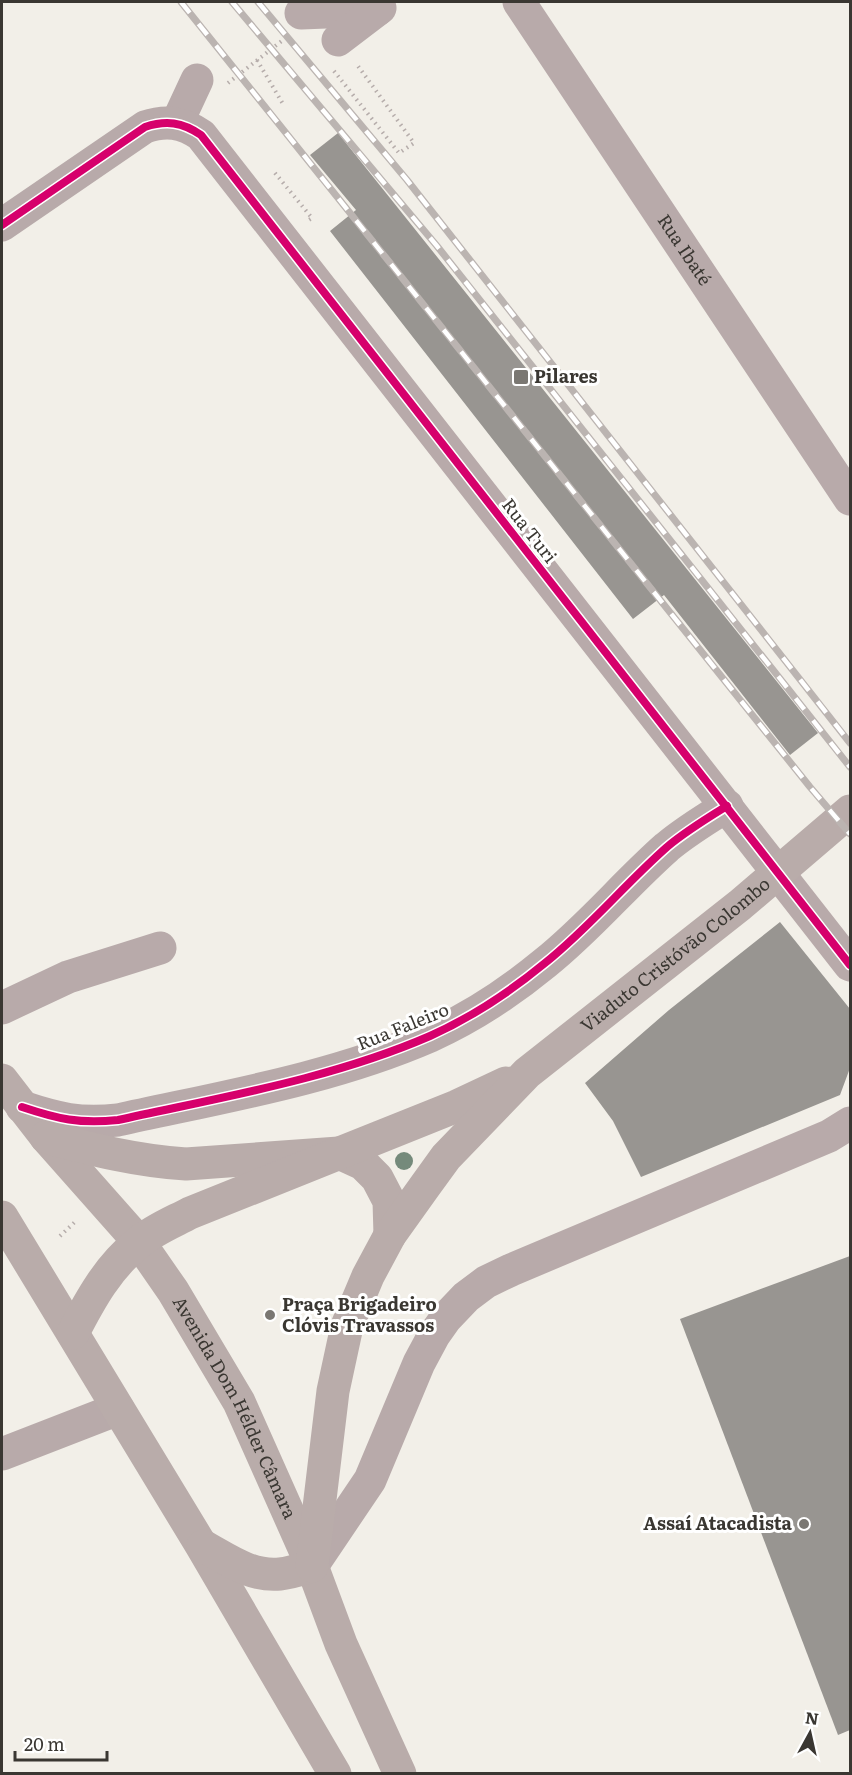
<svg xmlns="http://www.w3.org/2000/svg" width="852" height="1775" viewBox="0 0 852 1775" font-family="Literata,serif">
  <style>
    .building { fill: #989591 }
    .lines { fill: none; stroke-linecap: round; stroke-linejoin: round }
    .path { stroke: #b6adab; stroke-width: 4; stroke-dasharray: 1.5 4.5; stroke-linecap: butt }
    .minor { stroke: #b8aaaa; stroke-width: 33 }
    .major { stroke: #b9acaa; stroke-width: 33 }
    .rail-casing { stroke: #bbb4b1; stroke-width: 7 }
    .rail { stroke: #fff; stroke-width: 4.5; stroke-dasharray: 14; stroke-linecap: butt }
    .cycleway-casing { stroke: #fff; stroke-width: 11 }
    .cycleway { stroke: #d6006c; stroke-width: 8 }
    .tree { fill: #758a7b }
    .poi-dot { fill: #7a7772; stroke: #fff; stroke-width: 2 }
    .labels { text-anchor: middle; stroke-width: 6; stroke-linejoin: round; paint-order: stroke }
    .street-label { font-size: 18px; fill: #3a3732; stroke: #fff }
    .poi-label { font-size: 18px; font-weight: bold; fill: #3a3732; stroke: #fff; text-anchor: start }
  </style>
  <rect width="100%" height="100%" fill="#f2efe8"/>
  <!-- building -->
  <g class="building">
    <polygon points="338,133 818,733 790,755 664,595 633,619 330,231 356,210 310,155"/>
    <polygon points="780,922 850,1009 850,1068 840,1095 641,1177 613,1121 585,1083 669,1010"/>
    <polygon points="850,1256 850,1730 838,1735 680,1319"/>
  </g>
  <g class="lines">
    <!-- path -->
    <g class="path">
      <polyline points="257,60 283,104"/>
      <polyline points="334,71 399,153 414,143 358,66"/>
      <polyline points="228,83 283,40"/>
      <polyline points="275,173 312,218 307,221"/>
      <polyline points="60,1236 77,1220"/>
    </g>
    <!-- minor -->
    <g class="minor">
      <path id="s1" d="M 519,2 L 850,499"/>
      <polyline points="301,13 377,10"/>
      <polyline points="338,40 380,8"/>
      <polyline points="177,123 197,80"/>
      <path d="M 2,225 L 145,127 C 166,120 182,122 201,135 L 850,965"/>
      <polyline points="2,1008 68,977 160,948"/>
      <path d="M 22,1107 C 58,1119 79,1124 118,1120 C 222,1097 331,1079 430,1036 C 470,1018 511,991 545,963 C 589,928 625,884 667,847 C 686,831 706,819 727,806"/>
      <polyline points="2,1454 118,1409"/>
      <polyline points="312,1566 370,1480 419,1363 434,1335 446,1318 466,1297 486,1282 511,1270 829,1136 850,1123"/>
    </g>
    <!-- major -->
    <g class="major">
      <path id="s2" d="M 2,1080 L 46,1137 L 139,1242 L 173,1291 L 239,1402 L 312,1566 L 341,1644 L 400,1774"/>
      <path d="M 46,1137 C 93,1150 138,1161 186,1164 L 339,1153 L 363,1164 L 377,1178 L 389,1201 L 390,1235"/>
      <polyline points="2,1217 201,1545 335,1774"/>
      <path d="M 73,1333 C 90,1300 108,1267 138,1243 C 153,1230 173,1222 190,1213 L 457,1106 L 506,1083"/>
      <path d="M 203,1546 C 227,1559 251,1577 280,1574 C 291,1573 302,1569 312,1566"/>
      <path id="s3" d="M 312,1566 L 333,1391 L 347,1326 L 368,1276 L 390,1235 L 425,1186 L 446,1157 L 527,1073 L 740,905 L 850,811"/>
    </g>
    <defs>
      <g id="rail">
        <polyline points="181,2 810,787 850,834"/>
        <polyline points="232,2 437,246 850,767"/>
        <polyline points="258,2 407,180 850,743"/>
      </g>
    </defs>
    <!-- rail casing -->
    <use href="#rail" class="rail-casing"/>
    <!-- rail -->
    <use href="#rail" class="rail"/>
    <defs>
      <g id="cycleway">
        <path d="M 2,225 L 145,127 C 166,120 182,122 201,135 L 850,965"/>
        <path d="M 22,1107 C 58,1119 79,1124 118,1120 C 222,1097 331,1079 430,1036 C 470,1018 511,991 545,963 C 589,928 625,884 667,847 C 686,831 706,819 727,806"/>
      </g>
    </defs>
    <!-- cycleway casing -->
    <use href="#cycleway" class="cycleway-casing"/>
    <!-- cycleway -->
    <use href="#cycleway" class="cycleway"/>
  </g>
  <!-- trees -->
  <circle class="tree" cx="404" cy="1161" r="9"/>
  <!-- markers -->
  <g class="poi-dot">
    <rect x="513" y="369" width="16" height="16" rx="3"/>
    <circle cx="270" cy="1315" r="6"/>
    <circle cx="804" cy="1524" r="6"/>
  </g>
  <g class="labels">
    <!-- street labels -->
    <g class="street-label">
      <text dy="6" stroke="none"><textPath href="#s1" startOffset="298">Rua Ibaté</textPath></text>
      <text transform="translate(529 531) rotate(52)" y="6">Rua Turi</text>
      <text dy="6" stroke="none"><textPath href="#s3" startOffset="746">Viaduto Cristóvão Colombo</textPath></text>
      <text transform="translate(403 1027) rotate(-22)" y="6">Rua Faleiro</text>
      <text dy="6" stroke="none"><textPath href="#s2" startOffset="404">Avenida Dom Hélder Câmara</textPath></text>
    </g>
    <!-- poi labels -->
    <g class="poi-label">
      <text x="534" y="383">Pilares</text>
      <text x="282" y="1311">Praça Brigadeiro<tspan x="282" dy="21">Clóvis Travassos</tspan></text>
      <text x="792" y="1530" text-anchor="end">Assaí Atacadista</text>
    </g>
  </g>
  <!-- border -->
  <rect width="852" height="1775" fill="none" stroke="#3a3732" stroke-width="6"/>
  <!-- north arrow -->
  <g transform="translate(810 1733) rotate(8)" stroke="#ffffff" stroke-width="4.5" paint-order="stroke">
  <path d="M0-4.5L10 22L0 15L-10 22Z" fill="#3a3732"/>
  <text y="-9" font-size="16" font-weight="bold" text-anchor="middle" fill="#3a3732">N</text>
  </g>
  <!-- scale -->
  <path d="M15 1751v9h92v-9" fill="none" stroke="#3a3732" stroke-width="3"/>
  <text x="24" y="1751" font-size="18" fill="#3a3732" stroke="#ffffff" stroke-width="4.5" paint-order="stroke">20 m</text>
</svg>
